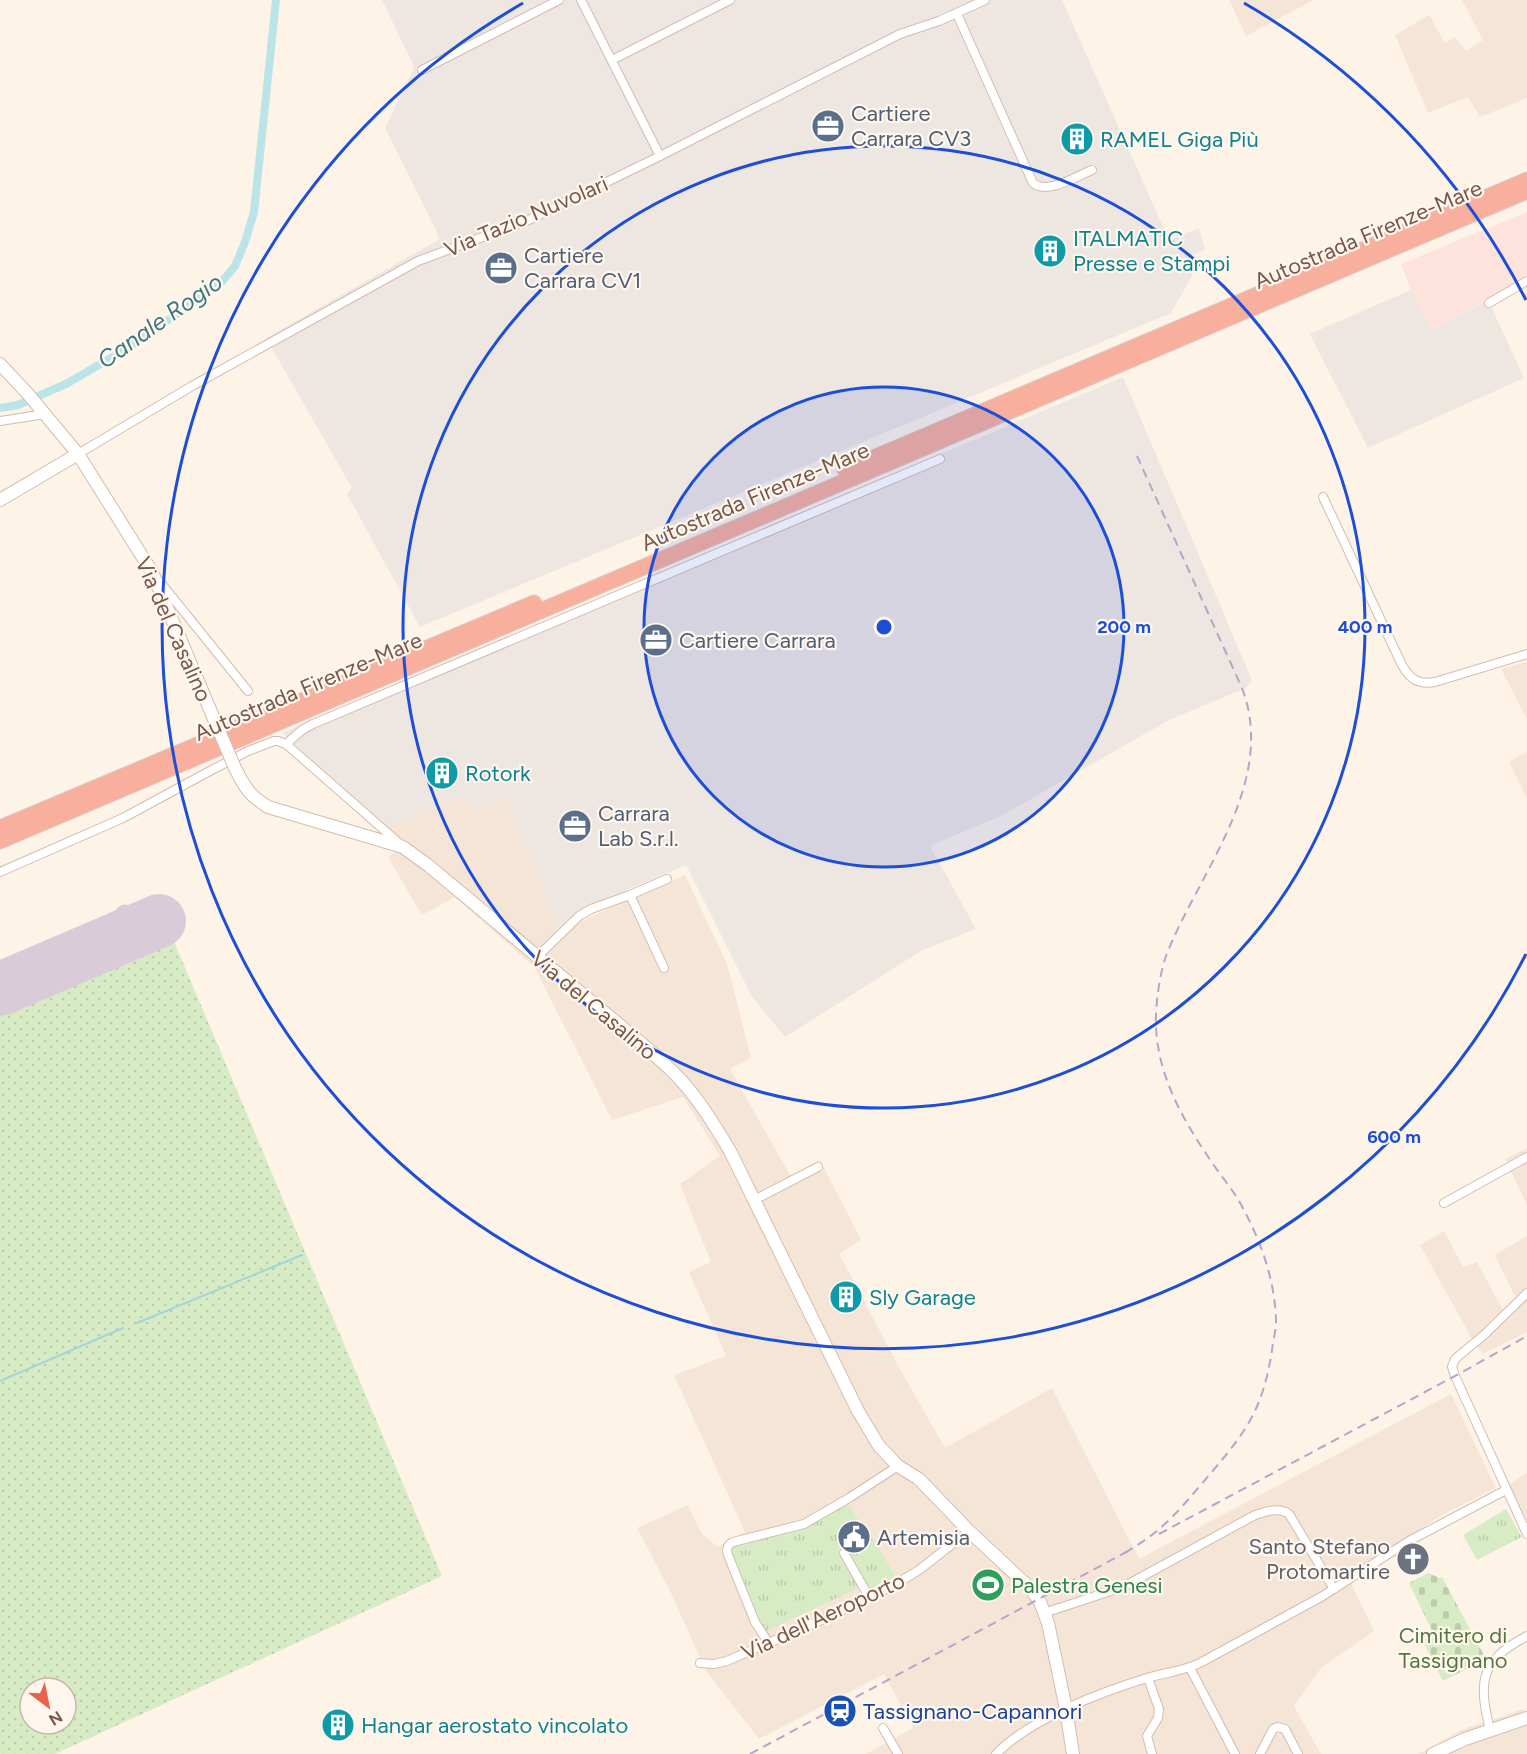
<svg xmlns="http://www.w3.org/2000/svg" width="1527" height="1754" viewBox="0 0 1527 1754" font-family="Figtree,sans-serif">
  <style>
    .residential { fill: #f5e5d6 }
    .commercial { fill: #fde3db }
    .industrial { fill: #eee6e1 }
    .grass { fill: url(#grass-dots); fill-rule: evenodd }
    .cemetery { fill: url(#cemetery-stones) }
    .park { fill: url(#park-tufts) }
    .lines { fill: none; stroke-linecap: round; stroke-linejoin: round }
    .stream { stroke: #a1d5da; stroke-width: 2 }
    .canal { stroke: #bbe4e8; stroke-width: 8 }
    .taxiway { stroke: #d9ccd8; stroke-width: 21 }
    .runway { stroke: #d9ccd8; stroke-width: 54 }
    .street-casing { stroke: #d2bcaf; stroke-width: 10 }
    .secondary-casing { stroke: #d5bcac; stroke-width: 14 }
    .highway-casing { stroke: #d9d0cc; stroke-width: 17 }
    .street { stroke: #fff; stroke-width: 8 }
    .secondary { stroke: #fff; stroke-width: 12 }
    .highway { stroke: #f8af9d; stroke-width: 15 }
    .rail { stroke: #b5a5c8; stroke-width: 2; stroke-dasharray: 9 6; stroke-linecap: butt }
    .secondary-bridge-casing { stroke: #d5bcac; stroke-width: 14; stroke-linecap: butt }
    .secondary-bridge { stroke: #fff; stroke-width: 12 }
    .ring { fill: none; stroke: #1d4ed8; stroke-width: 3 }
    .labels { text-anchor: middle; stroke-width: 4.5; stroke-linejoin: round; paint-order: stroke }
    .service-label { font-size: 22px; fill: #4e5e75; stroke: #fff7ee; text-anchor: start }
    .culture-label { font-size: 22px; fill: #0d838f; stroke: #fff7ee; text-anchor: start }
    .street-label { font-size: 22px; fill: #78584a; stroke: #fff7ee }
    .worship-label { font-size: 22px; fill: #5b616d; stroke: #fff7ee; text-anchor: end }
    .leisure-label { font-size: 22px; fill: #27864d; stroke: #fff7ee; text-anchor: start }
    .park-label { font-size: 22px; fill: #53783f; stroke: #fff7ee }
    .transit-label { font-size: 22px; fill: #164399; stroke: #fff7ee; text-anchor: start }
    .water-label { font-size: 24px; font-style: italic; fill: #3d777e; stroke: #fff7ee }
    .centre { fill: #1d4ed8; stroke: #fff7ee; stroke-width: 3 }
    .ring-label { font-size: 18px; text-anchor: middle; font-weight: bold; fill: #1d4ed8; stroke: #fff7ee; stroke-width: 4.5; stroke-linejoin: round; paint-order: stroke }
  </style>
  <defs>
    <pattern id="grass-dots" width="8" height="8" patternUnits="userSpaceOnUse" patternTransform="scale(1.5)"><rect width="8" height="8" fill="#d7ecc5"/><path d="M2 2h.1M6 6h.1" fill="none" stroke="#bcccab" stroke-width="1.8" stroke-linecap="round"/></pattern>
    <pattern id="cemetery-stones" width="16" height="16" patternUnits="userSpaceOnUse" patternTransform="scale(1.5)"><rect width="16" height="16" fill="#d7ecc5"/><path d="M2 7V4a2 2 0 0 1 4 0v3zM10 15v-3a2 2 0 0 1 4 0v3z" fill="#bcccab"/></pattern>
    <pattern id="park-tufts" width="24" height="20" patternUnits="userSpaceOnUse" patternTransform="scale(1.5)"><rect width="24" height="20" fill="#d7ecc5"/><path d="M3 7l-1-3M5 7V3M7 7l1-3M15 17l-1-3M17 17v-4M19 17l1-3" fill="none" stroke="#bcccab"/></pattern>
  </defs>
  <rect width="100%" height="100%" fill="#fdf3e7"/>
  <!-- residential -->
  <g class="residential">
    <polygon points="1229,0 1314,0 1246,36"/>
    <polygon points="1462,0 1527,0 1527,98 1480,117 1468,97 1428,113 1395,35 1429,15 1445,43 1455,37 1466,51 1483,40"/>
    <polygon points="1527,662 1527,719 1501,669"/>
    <polygon points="1527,752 1527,798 1509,762"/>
    <polygon points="466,796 474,811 505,796 560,927 564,935 579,923 590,917 685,875 727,964 751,1058 730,1069 791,1177 820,1160 861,1240 839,1254 900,1369 945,1448 1052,1388 1139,1559 1451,1394 1496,1488 1444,1514 1347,1575 1374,1631 1321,1668 1294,1706 1321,1754 866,1754 913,1728 884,1674 759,1739 706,1671 670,1591 637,1528 688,1505 702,1534 718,1547 745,1532 674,1375 726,1356 689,1272 711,1262 680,1184 720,1156 683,1097 612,1120 535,968 455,897 422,915 388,857 408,844 386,826"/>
    <polygon points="1527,1148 1527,1205 1505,1159"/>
    <polygon points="1444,1231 1463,1267 1477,1262 1503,1310 1515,1297 1495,1255 1527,1236 1527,1332 1483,1354 1471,1337 1420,1245"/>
    <polygon points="1527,1473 1527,1521 1509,1485"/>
    <polygon points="1524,1709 1527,1720 1527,1754 1418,1754 1461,1730"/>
  </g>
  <!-- commercial -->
  <polygon class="commercial" points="1527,212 1527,277 1431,331 1411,290 1401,264"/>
  <!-- industrial -->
  <g class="industrial">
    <polygon points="382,0 1062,0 1169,240 1199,228 1205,250 1188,257 1192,276 1171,313 420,627 347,494 352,488 266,338 440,239 385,128 414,67"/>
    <polygon points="1411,290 1431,330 1488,300 1524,378 1368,448 1310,334"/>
    <polygon points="1123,377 1252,680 1246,688 1169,720 1001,816 930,846 976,929 921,951 785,1037 752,997 686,865 577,911 560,927 505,796 474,811 466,796 386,826 282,733"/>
  </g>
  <!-- grass -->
  <path class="grass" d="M 170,932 L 442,1576 L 55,1754 L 0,1754 L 0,1004 ZM 30,1688 L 66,1688 L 66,1724 L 30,1724 Z"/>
  <!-- cemetery -->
  <polygon class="cemetery" points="1428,1573 1440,1578 1442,1577 1486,1659 1443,1681 1422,1640 1433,1633 1409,1583"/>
  <!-- park -->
  <g class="park">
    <polygon points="843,1502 850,1506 859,1521 839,1533 847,1548 869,1536 874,1541 896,1577 871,1590 865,1585 863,1586 764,1632 730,1553 732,1545 807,1526"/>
    <polygon points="1506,1509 1522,1537 1477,1560 1463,1535"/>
  </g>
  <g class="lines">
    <!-- stream -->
    <g class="stream">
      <polyline points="137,1323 302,1255"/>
      <polyline points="0,1381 123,1328"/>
    </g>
    <!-- canal -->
    <polyline class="canal" points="0,408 18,405 66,384 128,348 219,285 235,266 245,242 254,212 276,0"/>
    <!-- taxiway -->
    <polyline class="taxiway" points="125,915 132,933"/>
    <!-- runway -->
    <polyline class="runway" points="0,989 159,921"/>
    <defs>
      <g id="street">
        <polyline points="581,0 660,156"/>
        <path d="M 957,14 L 1033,183 C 1047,195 1077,176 1092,170"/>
        <polyline points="612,60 730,0"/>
        <polyline points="422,70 559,0"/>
        <polyline points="1489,303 1527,281"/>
        <polyline points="0,421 45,414"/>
        <polyline points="78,454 192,386 418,261 531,219 660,156 900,34 939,21 985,0"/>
        <path d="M 1323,497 L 1402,665 C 1410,679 1418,685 1435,682 L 1527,654"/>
        <polyline points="160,582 248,691"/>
        <polyline points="286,744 302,730 313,724 940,459"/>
        <polyline points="0,872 123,818 208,772 248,751 274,741 278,741 286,744 400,844"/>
        <polyline points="630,895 664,968"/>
        <polyline points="537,957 579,916 591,909 630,895 667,879"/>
        <polyline points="754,1200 818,1167"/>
        <polyline points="1444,1203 1527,1157"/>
        <polyline points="1527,1293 1485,1334 1455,1359 1452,1367 1455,1376 1527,1534"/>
        <polyline points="844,1553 869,1597"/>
        <path d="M 1044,1613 L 1123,1587 L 1255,1515 C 1267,1511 1279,1507 1289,1514 L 1334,1589"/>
        <path d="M 768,1642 L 755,1622 L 728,1555 C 726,1549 727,1545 733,1542 L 804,1524 L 849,1498 L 898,1466"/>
        <polyline points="700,1663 714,1664 727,1661 824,1619 896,1584 919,1570 969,1531"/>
        <polyline points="1190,1668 1235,1754"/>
        <polyline points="1148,1678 1159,1709 1158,1718 1147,1736 1152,1754"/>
        <polyline points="883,1728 898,1754"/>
        <path d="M 1490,1730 C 1478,1681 1480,1661 1527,1636"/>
        <path d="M 996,1754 C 1030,1719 1101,1692 1147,1678 C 1164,1673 1183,1671 1200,1663 L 1321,1597 L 1409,1541 L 1506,1490"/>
        <polyline points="1260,1754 1273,1729 1277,1727 1285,1729 1298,1754"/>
      </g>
      <g id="secondary">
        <polyline points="0,364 28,394 78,454 152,572 214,719"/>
        <polyline points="0,500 78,454"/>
        <path d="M 235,768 C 245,788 249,795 268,807 L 403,847 L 429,866 L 647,1048 C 656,1056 666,1065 675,1074 C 697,1096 714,1124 730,1151 L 858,1411 L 879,1446 L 898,1466 L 919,1479 L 969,1531 L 1031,1589 L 1040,1602 L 1048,1623 L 1066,1709 L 1073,1754"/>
        <polyline points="1433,1754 1465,1739 1527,1718"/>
      </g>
      <g id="highway">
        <polyline points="845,470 1527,180"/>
        <polyline points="0,828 534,603"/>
        <polyline points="0,841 1527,191"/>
      </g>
    </defs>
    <!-- street casing -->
    <use href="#street" class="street-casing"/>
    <!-- secondary casing -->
    <use href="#secondary" class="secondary-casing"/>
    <!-- highway casing -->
    <use href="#highway" class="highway-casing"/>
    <!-- street -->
    <use href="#street" class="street"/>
    <!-- secondary -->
    <use href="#secondary" class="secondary"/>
    <!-- highway -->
    <use href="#highway" class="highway"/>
    <!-- rail -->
    <g class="rail">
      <polyline points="1159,1534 1455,1376 1527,1336"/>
      <path d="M 1125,1553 C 1136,1546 1147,1539 1157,1531 C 1177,1514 1193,1494 1210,1474 C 1227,1454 1244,1434 1255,1411 C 1264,1391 1269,1371 1272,1350 C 1273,1341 1276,1331 1276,1321 C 1275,1279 1260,1238 1239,1201 C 1231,1187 1220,1175 1211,1161 C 1181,1117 1154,1070 1156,1014 C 1157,995 1160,974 1166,956 C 1198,873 1278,783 1242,688 L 1137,456"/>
      <polyline points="750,1754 1130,1550"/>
    </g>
    <defs>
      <polyline id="secondary-bridge" points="214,719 235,768"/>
    </defs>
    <!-- secondary-bridge casing -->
    <use href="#secondary-bridge" class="secondary-bridge-casing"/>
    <!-- secondary-bridge -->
    <use href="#secondary-bridge" class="secondary-bridge"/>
  </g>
  <!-- distance rings -->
  <circle cx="884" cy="627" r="240" fill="#1d4ed8" fill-opacity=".12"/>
  <g class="ring">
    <circle cx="884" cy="627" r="240"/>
    <circle cx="884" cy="627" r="481"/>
    <path d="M1526 954A721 721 0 1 1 523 3M1244 3A721 721 0 0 1 1526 300"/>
  </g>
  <!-- icons -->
  <defs>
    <symbol id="office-disc" viewBox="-11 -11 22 22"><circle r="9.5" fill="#5c6f8a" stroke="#fff7ee"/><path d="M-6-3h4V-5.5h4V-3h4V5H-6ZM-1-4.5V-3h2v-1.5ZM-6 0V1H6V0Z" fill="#fff"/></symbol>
    <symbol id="building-disc" viewBox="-11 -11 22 22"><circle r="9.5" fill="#0f9aa8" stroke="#fff7ee"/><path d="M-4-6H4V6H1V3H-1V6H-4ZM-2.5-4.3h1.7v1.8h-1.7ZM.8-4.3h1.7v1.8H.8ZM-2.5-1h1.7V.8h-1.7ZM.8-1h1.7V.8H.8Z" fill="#fff"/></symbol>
    <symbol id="civic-disc" viewBox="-11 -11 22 22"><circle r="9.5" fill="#5c6f8a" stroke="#fff7ee"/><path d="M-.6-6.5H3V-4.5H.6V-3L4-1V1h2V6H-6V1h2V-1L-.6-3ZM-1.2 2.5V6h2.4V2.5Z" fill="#fff"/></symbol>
    <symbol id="church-disc" viewBox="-11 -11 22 22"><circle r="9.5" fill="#6b7280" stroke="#fff7ee"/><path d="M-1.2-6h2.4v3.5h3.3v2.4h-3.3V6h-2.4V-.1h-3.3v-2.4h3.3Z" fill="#fff"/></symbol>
    <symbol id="stadium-disc" viewBox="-11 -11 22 22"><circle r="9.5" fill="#2e9e5b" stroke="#fff7ee"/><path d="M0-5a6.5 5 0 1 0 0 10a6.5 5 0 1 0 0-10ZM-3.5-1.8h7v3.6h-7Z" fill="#fff"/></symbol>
    <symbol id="station-disc" viewBox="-11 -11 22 22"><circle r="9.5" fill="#1a4fb4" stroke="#fff7ee"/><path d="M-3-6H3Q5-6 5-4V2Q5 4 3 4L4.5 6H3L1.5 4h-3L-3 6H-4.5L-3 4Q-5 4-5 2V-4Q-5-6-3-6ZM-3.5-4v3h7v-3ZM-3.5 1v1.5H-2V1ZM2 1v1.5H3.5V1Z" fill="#fff"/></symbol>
  </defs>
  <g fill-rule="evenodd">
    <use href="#office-disc" x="809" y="107" width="38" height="38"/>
    <use href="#building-disc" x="1058" y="120" width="38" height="38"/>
    <use href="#building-disc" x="1031" y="232" width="38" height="38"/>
    <use href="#office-disc" x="482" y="249" width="38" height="38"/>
    <use href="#office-disc" x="637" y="621" width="38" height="38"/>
    <use href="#building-disc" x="423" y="754" width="38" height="38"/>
    <use href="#office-disc" x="556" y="807" width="38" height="38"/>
    <use href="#building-disc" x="827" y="1278" width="38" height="38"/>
    <use href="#civic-disc" x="835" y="1518" width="38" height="38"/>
    <use href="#church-disc" x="1394" y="1540" width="38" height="38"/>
    <use href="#stadium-disc" x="969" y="1566" width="38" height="38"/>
    <use href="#station-disc" x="821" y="1692" width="38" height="38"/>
    <use href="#building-disc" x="319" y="1706" width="38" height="38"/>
  </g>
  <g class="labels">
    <!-- service labels -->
    <g class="service-label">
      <text x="851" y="121">Cartiere<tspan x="851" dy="25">Carrara CV3</tspan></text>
      <text x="524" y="263">Cartiere<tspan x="524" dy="25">Carrara CV1</tspan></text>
      <text x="679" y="648">Cartiere Carrara</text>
      <text x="598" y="821">Carrara<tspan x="598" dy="25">Lab S.r.l.</tspan></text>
      <text x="877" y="1545">Artemisia</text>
    </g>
    <!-- culture labels -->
    <g class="culture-label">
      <text x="1100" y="147">RAMEL Giga Più</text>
      <text x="1073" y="246">ITALMATIC<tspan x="1073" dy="25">Presse e Stampi</tspan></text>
      <text x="465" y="781">Rotork</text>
      <text x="869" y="1305">Sly Garage</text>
      <text x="361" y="1733">Hangar aerostato vincolato</text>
    </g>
    <!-- street labels -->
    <g class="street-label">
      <text transform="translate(526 216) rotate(-23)" y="8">Via Tazio Nuvolari</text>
      <text transform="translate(1368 234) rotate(-23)" y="8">Autostrada Firenze-Mare</text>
      <text transform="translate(755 496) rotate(-23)" y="8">Autostrada Firenze-Mare</text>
      <text transform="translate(174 629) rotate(66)" y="8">Via del Casalino</text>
      <text transform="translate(308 686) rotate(-23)" y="8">Autostrada Firenze-Mare</text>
      <text transform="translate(594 1005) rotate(40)" y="8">Via del Casalino</text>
      <text transform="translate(823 1616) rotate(-25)" y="8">Via dell'Aeroporto</text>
    </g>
    <!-- worship labels -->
    <g class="worship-label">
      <text x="1390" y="1554">Santo Stefano<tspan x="1390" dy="25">Protomartire</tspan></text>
    </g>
    <!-- leisure labels -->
    <g class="leisure-label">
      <text x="1011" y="1593">Palestra Genesi</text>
    </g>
    <!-- park labels -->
    <g class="park-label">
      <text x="1453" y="1643">Cimitero di<tspan x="1453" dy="25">Tassignano</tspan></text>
    </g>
    <!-- transit labels -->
    <g class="transit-label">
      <text x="863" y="1719">Tassignano-Capannori</text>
    </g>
    <!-- water labels -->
    <g class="water-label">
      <text transform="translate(160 321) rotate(-35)" y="8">Canale Rogio</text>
    </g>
  </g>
  <circle cx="884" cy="627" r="9" class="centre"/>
  <g class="ring-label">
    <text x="1124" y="633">200 m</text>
    <text x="1365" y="633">400 m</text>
    <text x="1394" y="1143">600 m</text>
  </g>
  <!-- north arrow -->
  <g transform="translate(48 1706) rotate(148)"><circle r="28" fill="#fff7ee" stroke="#c9b7ac" stroke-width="1.5"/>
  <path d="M0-4.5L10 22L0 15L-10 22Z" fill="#e9634a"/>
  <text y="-9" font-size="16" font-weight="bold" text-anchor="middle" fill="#78584a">N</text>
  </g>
</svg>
